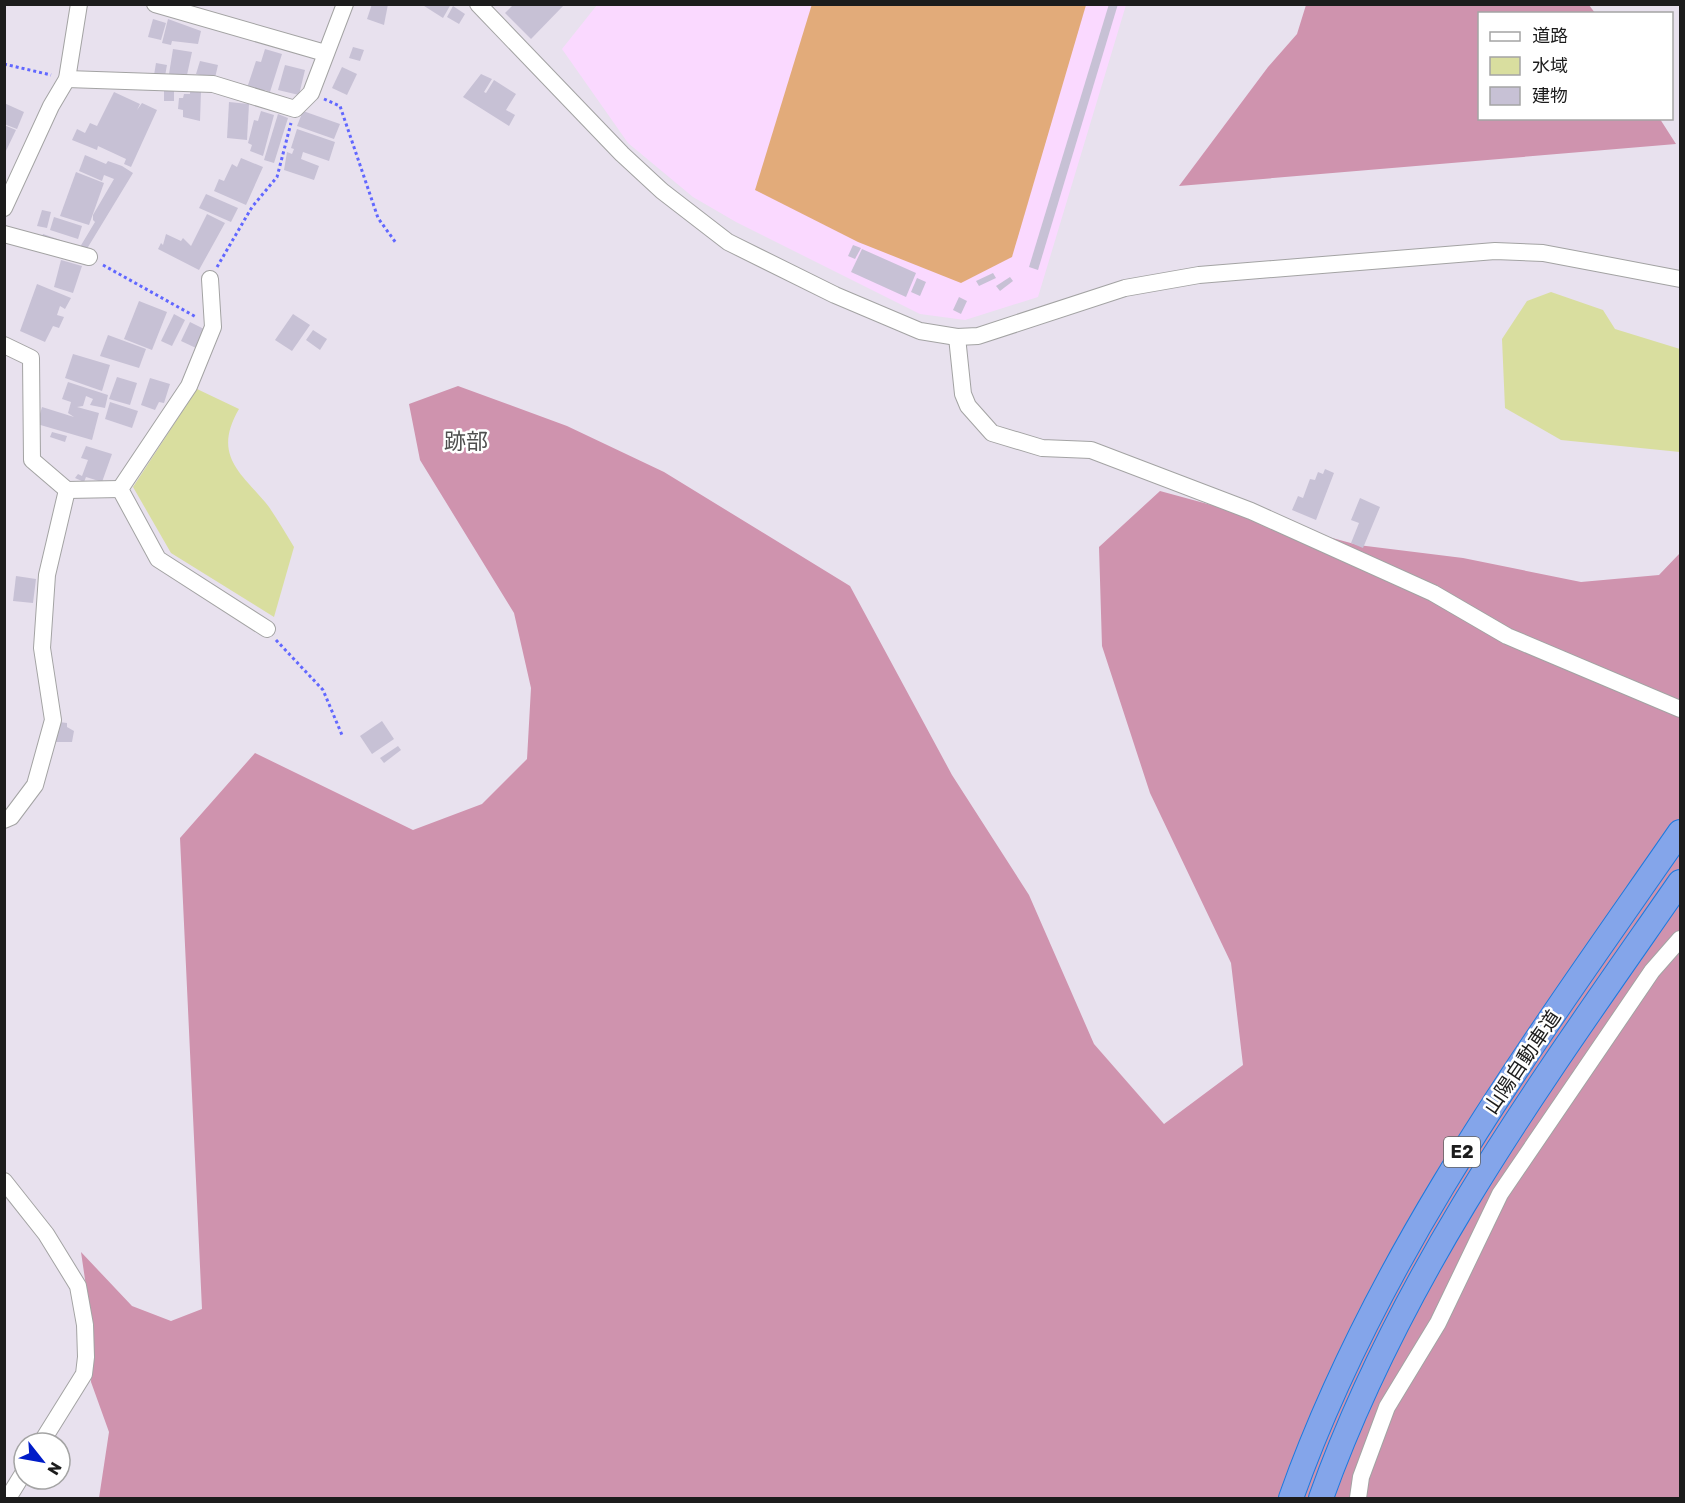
<svg xmlns="http://www.w3.org/2000/svg" width="1685" height="1503" viewBox="0 0 1685 1503" font-family="Rubik,'Noto Sans JP',sans-serif">
  <style>
    .education { fill: #fad9ff }
    .forest { fill: #cf93ae }
    .pitch { fill: #e2ab7a }
    .water { fill: #d9de9f }
    .building { fill: #c7c1d5 }
    .lines { fill: none; stroke-linecap: round; stroke-linejoin: round }
    .minor-casing { stroke: #a3a3a3; stroke-width: 18 }
    .highway-casing { stroke: #1c7ade; stroke-width: 26 }
    .path { stroke: #6167ff; stroke-width: 3; stroke-dasharray: 3 3; stroke-linecap: butt }
    .minor { stroke: #fff; stroke-width: 16 }
    .highway { stroke: #84a5ea; stroke-width: 24 }
    .labels { text-anchor: middle; stroke-width: 5; stroke-linejoin: round; paint-order: stroke }
    .shield { fill: #fff; stroke: #606060; stroke-width: 1.5 }
    .shield-label { font-size: 18px; font-weight: bold; fill: #1c1c1c }
    .street-label { font-size: 20px; fill: #1c1c1c; stroke: #fff }
    .quarter-label { font-size: 22px; fill: #4f4f4f; stroke: #fff }
  </style>
  <rect width="100%" height="100%" fill="#e8e1ee"/>
  <!-- education -->
  <polygon class="education" points="597,5 1126,5 1038,297 965,320 920,314 736,222 693,197 628,143 562,49"/>
  <!-- forest -->
  <g class="forest">
    <polygon points="1306,5 1589,5 1595,13 1480,14 1480,118 1660,119 1676,144 1179,186 1268,67 1297,34"/>
    <polygon points="458,386 567,426 664,472 850,586 952,775 1029,895 1094,1044 1164,1124 1243,1065 1231,963 1150,793 1102,646 1099,547 1160,491 1358,545 1463,558 1581,582 1659,575 1680,553 1680,1498 99,1498 109,1432 91,1382 93,1334 81,1252 132,1306 171,1321 202,1309 180,838 255,753 413,830 482,804 527,759 531,688 514,613 420,460 409,404"/>
  </g>
  <!-- pitch -->
  <polygon class="pitch" points="812,4 1086,5 1012,257 961,283 858,242 755,190"/>
  <!-- water -->
  <g class="water">
    <polygon points="1551,292 1603,310 1615,329 1680,349 1680,452 1561,440 1505,408 1502,339 1527,301"/>
    <path d="M 197,389 L 239,409 C 211,457 243,474 269,507 C 278,520 286,534 294,547 L 274,617 L 171,553 L 133,487 Z"/>
  </g>
  <!-- building -->
  <g class="building">
    <polygon points="372,4 388,4 384,25 367,19"/>
    <polygon points="421,4 451,4 443,18"/>
    <polygon points="514,4 565,4 531,39 505,13"/>
    <polygon points="1109,4 1118,4 1038,270 1029,267"/>
    <polygon points="453,6 465,14 459,24 447,17"/>
    <polygon points="153,19 166,23 161,40 148,37"/>
    <polygon points="168,19 201,31 198,44 172,41 171,45 162,43"/>
    <polygon points="353,47 364,50 360,61 349,58"/>
    <polygon points="173,49 192,52 187,75 169,74"/>
    <polygon points="265,49 282,54 270,92 265,90 263,93 247,88 256,61 261,62"/>
    <polygon points="200,61 218,65 215,78 196,74"/>
    <polygon points="156,63 167,65 165,76 154,75"/>
    <polygon points="285,65 305,70 299,95 278,90"/>
    <polygon points="342,67 357,74 347,95 332,88"/>
    <polygon points="481,74 492,79 484,92 486,93 494,80 516,94 506,110 515,115 509,126 463,97"/>
    <polygon points="164,89 174,90 174,101 164,101"/>
    <polygon points="190,91 201,91 200,121 183,117 183,110 178,109 179,98 183,98 184,94 190,94"/>
    <polygon points="114,92 140,104 137,110 142,103 157,110 131,167 124,164 126,159 98,146 97,150 72,140 77,129 85,133 90,123 97,126"/>
    <polygon points="229,102 249,104 247,140 227,138"/>
    <polygon points="4,103 24,112 17,129 4,124"/>
    <polygon points="261,111 274,115 263,156 250,151 252,145 248,143 254,120 258,121"/>
    <polygon points="303,111 340,124 334,139 297,126"/>
    <polygon points="278,114 288,118 274,163 264,160"/>
    <polygon points="4,125 16,130 4,155"/>
    <polygon points="297,129 335,142 329,161 303,152 301,159 319,166 314,180 284,170 287,152 292,154 294,149 291,148"/>
    <polygon points="85,155 106,164 108,161 122,166 133,173 85,252 41,239 43,234 80,247 95,222 93,220 93,215 114,179 104,175 102,181 79,171"/>
    <polygon points="241,158 263,167 246,205 214,191 219,179 224,181 232,164 237,167"/>
    <polygon points="76,172 104,183 89,225 60,216"/>
    <polygon points="206,194 238,208 231,222 199,208"/>
    <polygon points="42,210 51,212 47,228 37,226"/>
    <polygon points="207,214 225,223 199,270 158,249 161,243 163,245 166,234 181,241 183,238 191,246"/>
    <polygon points="54,217 82,226 78,239 50,230"/>
    <polygon points="853,245 861,248 855,259 848,256"/>
    <polygon points="862,249 916,273 906,297 851,272"/>
    <polygon points="61,260 82,266 73,293 54,287"/>
    <polygon points="993,273 996,278 979,286 976,281"/>
    <polygon points="1010,277 1013,281 1000,291 996,286"/>
    <polygon points="917,278 926,282 920,296 911,292"/>
    <polygon points="37,284 71,298 65,309 60,306 57,315 64,317 59,328 53,326 45,342 20,331"/>
    <polygon points="959,297 967,301 961,314 953,310"/>
    <polygon points="139,301 167,312 152,350 124,339"/>
    <polygon points="174,314 185,320 172,346 161,341"/>
    <polygon points="293,314 310,325 292,351 275,340"/>
    <polygon points="190,322 204,329 196,348 181,341"/>
    <polygon points="313,330 327,339 320,350 306,340"/>
    <polygon points="108,335 146,349 139,368 100,356"/>
    <polygon points="73,354 110,365 102,391 65,378"/>
    <polygon points="117,377 137,383 130,405 109,399"/>
    <polygon points="150,378 170,384 164,403 159,402 155,410 141,405"/>
    <polygon points="68,382 108,395 105,408 90,405 93,399 86,396 83,406 77,407 99,413 92,440 37,424 42,407 74,417 68,413 71,402 62,399"/>
    <polygon points="110,402 138,411 132,428 105,419"/>
    <polygon points="52,432 67,436 65,442 50,437"/>
    <polygon points="86,446 112,454 102,482 86,477 84,482 75,478 78,474 82,476 88,460 81,458"/>
    <polygon points="1325,469 1334,473 1316,520 1292,510 1298,496 1303,498 1310,479 1315,480 1318,472 1323,474"/>
    <polygon points="1360,498 1380,507 1363,548 1351,543 1359,523 1351,520"/>
    <polygon points="16,576 36,579 33,603 13,601"/>
    <polygon points="382,721 394,739 372,754 360,736"/>
    <polygon points="59,722 67,723 67,727 74,731 72,742 54,742"/>
    <polygon points="398,746 401,750 384,763 380,758"/>
  </g>
  <g class="lines">
    <defs>
      <g id="minor">
        <polyline points="155,4 325,53"/>
        <polyline points="478,4 622,154 662,191 728,242 835,295 920,331 957,337 978,336 1125,288 1199,275 1495,251 1543,253 1680,279"/>
        <polyline points="67,79 213,84 295,109 311,93 345,4"/>
        <polyline points="4,208 51,106 67,79 79,4"/>
        <polyline points="4,234 89,257"/>
        <polyline points="210,279 213,327 189,386 120,489 158,559 267,629"/>
        <polyline points="957,337 963,394 968,406 992,433 1042,448 1091,450 1251,511 1433,593 1507,636 1680,709"/>
        <polyline points="4,345 31,358 32,460 67,490 120,489"/>
        <polyline points="4,820 11,817 35,785 53,720 42,648 47,575 67,490"/>
        <polyline points="4,1181 46,1234 78,1286 85,1325 86,1357 84,1374 41,1443"/>
        <polyline points="8,1498 24,1472"/>
        <polyline points="1358,1498 1361,1477 1387,1407 1438,1323 1500,1194 1652,971 1680,939"/>
      </g>
      <g id="highway">
        <path d="M 1291,1498 C 1378,1253 1533,1044 1680,832"/>
        <path d="M 1321,1498 C 1402,1271 1544,1078 1680,882"/>
      </g>
    </defs>
    <!-- minor casing -->
    <use href="#minor" class="minor-casing"/>
    <!-- highway casing -->
    <use href="#highway" class="highway-casing"/>
    <!-- path -->
    <g class="path">
      <polyline points="4,64 51,75"/>
      <polyline points="324,99 340,106 378,218 396,243"/>
      <polyline points="103,265 196,317"/>
      <polyline points="217,267 252,207 277,177 291,123"/>
      <polyline points="276,640 323,690 342,735"/>
    </g>
    <!-- minor -->
    <use href="#minor" class="minor"/>
    <!-- highway -->
    <use href="#highway" class="highway"/>
  </g>
  <g class="labels">
    <!-- shield labels -->
    <rect class="shield" x="1444" y="1137" width="36" height="30" rx="4.5"/>
    <g class="shield-label">
      <text x="1462" y="1158">E2</text>
    </g>
    <!-- street labels -->
    <g class="street-label">
      <text transform="translate(1522 1062) rotate(-56)" y="7">山陽自動車道</text>
    </g>
    <!-- quarter labels -->
    <g class="quarter-label">
      <text x="466" y="449">跡部</text>
    </g>
  </g>
  <!-- border -->
  <rect width="1685" height="1503" fill="none" stroke="#1c1c1c" stroke-width="12"/>
  <!-- legend -->
  <rect x="1478" y="12" width="195" height="108" fill="#ffffff" stroke="#a4a4a4" stroke-width="1.5"/>
  <rect x="1490" y="32" width="30" height="9" fill="#ffffff" stroke="#a4a4a4" stroke-width="1.5"/>
  <text x="1532" y="42" font-size="18" fill="#1c1c1c">道路</text>
  <rect x="1490" y="57" width="30" height="18" fill="#d9de9f" stroke="#a4a4a4" stroke-width="1.5"/>
  <text x="1532" y="72" font-size="18" fill="#1c1c1c">水域</text>
  <rect x="1490" y="87" width="30" height="18" fill="#c7c1d5" stroke="#a4a4a4" stroke-width="1.5"/>
  <text x="1532" y="102" font-size="18" fill="#1c1c1c">建物</text>
  <!-- north arrow -->
  <g transform="translate(42 1461) rotate(121)"><circle r="28" fill="#ffffff" stroke="#a4a4a4" stroke-width="1.5"/>
  <path d="M0-4.5L10 22L0 15L-10 22Z" fill="#001cc8"/>
  <text y="-9" font-size="16" font-weight="bold" text-anchor="middle" fill="#1c1c1c">N</text>
  </g>
</svg>
